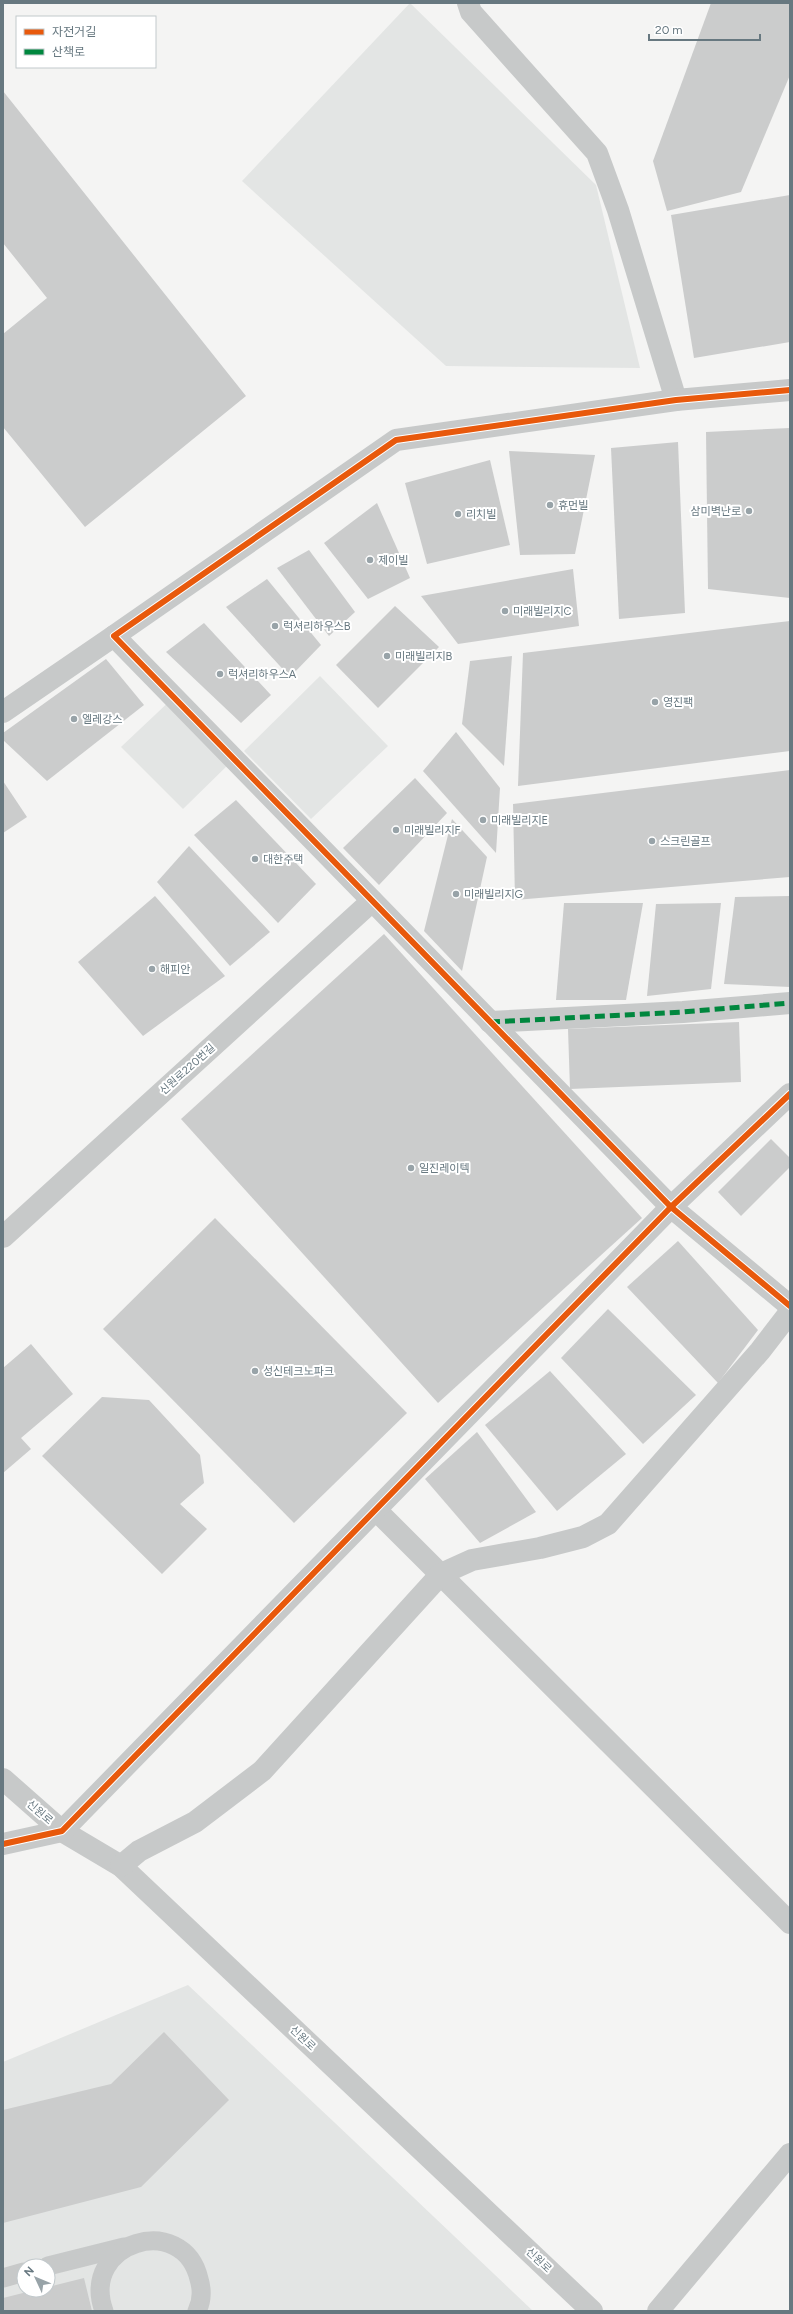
<svg xmlns="http://www.w3.org/2000/svg" width="793" height="2314" viewBox="0 0 793 2314" font-family="Figtree,'Noto Sans KR',sans-serif">
  <style>
    .built { fill: #e3e5e4; fill-rule: evenodd }
    .building { fill: #cbcccc }
    .lines { fill: none; stroke-linecap: round; stroke-linejoin: round }
    .lane { stroke: #c7c9c9; stroke-width: 19 }
    .street { stroke: #c7c9c9; stroke-width: 22 }
    .quiet { stroke: #00873e; stroke-width: 5; stroke-dasharray: 10 5; stroke-linecap: butt }
    .cycleway-casing { stroke: #fff; stroke-width: 8 }
    .cycleway { stroke: #e8590c; stroke-width: 6 }
    .poi-dot { fill: #98a3a8; stroke: #fff; stroke-width: 1.5 }
    .labels { text-anchor: middle; stroke-width: 4; stroke-linejoin: round; paint-order: stroke }
    .poi-label { font-size: 11px; fill: #677880; stroke: #fff; text-anchor: start }
    .street-label { font-size: 11px; fill: #677880; stroke: #fff }
  </style>
  <rect width="100%" height="100%" fill="#f4f4f3"/>
  <!-- built -->
  <g class="built">
    <polygon points="410,3 596,185 640,368 446,366 242,181"/>
    <polygon points="320,676 388,746 311,819 244,751"/>
    <polygon points="174,697 234,759 183,809 121,747"/>
    <path d="M 188,1985 L 334,2122 L 533,2311 L 3,2311 L 3,2062 ZM 24,2266 L 48,2266 L 48,2290 L 24,2290 Z"/>
  </g>
  <!-- building -->
  <g class="building">
    <polygon points="711,3 790,3 790,75 741,192 667,211 653,161"/>
    <polygon points="3,91 246,396 85,527 3,427 3,334 47,298 3,243"/>
    <polygon points="790,195 790,342 694,358 671,215"/>
    <polygon points="790,428 790,598 708,589 706,432"/>
    <polygon points="678,442 685,613 619,619 611,448"/>
    <polygon points="509,451 595,455 575,554 520,555"/>
    <polygon points="490,460 510,545 427,564 405,483"/>
    <polygon points="377,503 410,578 368,599 324,543"/>
    <polygon points="309,550 355,612 329,636 277,568"/>
    <polygon points="573,569 579,626 458,644 421,596"/>
    <polygon points="267,579 321,645 290,677 226,607"/>
    <polygon points="395,606 439,647 378,708 336,665"/>
    <polygon points="790,621 790,751 518,786 523,653"/>
    <polygon points="204,623 271,695 241,723 166,652"/>
    <polygon points="512,656 504,766 462,724 470,661"/>
    <polygon points="106,659 144,705 47,781 3,740 3,733"/>
    <polygon points="456,732 500,788 496,853 423,771"/>
    <polygon points="790,770 790,877 515,900 513,804"/>
    <polygon points="415,778 447,813 379,885 343,848"/>
    <polygon points="3,781 27,817 3,833"/>
    <polygon points="236,800 316,884 278,923 194,835"/>
    <polygon points="452,819 487,857 462,971 424,931"/>
    <polygon points="189,846 270,932 230,966 157,882"/>
    <polygon points="155,896 225,976 143,1036 78,962"/>
    <polygon points="790,896 790,987 724,984 735,897"/>
    <polygon points="564,903 643,903 626,1000 556,1000"/>
    <polygon points="721,903 711,989 647,996 656,904"/>
    <polygon points="384,934 642,1218 438,1403 181,1119"/>
    <polygon points="739,1022 741,1082 570,1089 568,1029"/>
    <polygon points="771,1139 790,1158 790,1167 741,1216 718,1192"/>
    <polygon points="215,1218 407,1413 294,1523 103,1329"/>
    <polygon points="678,1241 758,1330 718,1383 627,1287"/>
    <polygon points="608,1309 696,1395 643,1444 561,1358"/>
    <polygon points="31,1344 73,1394 21,1438 31,1449 3,1473 3,1368"/>
    <polygon points="550,1371 626,1454 557,1511 485,1425"/>
    <polygon points="102,1397 149,1400 200,1455 204,1483 180,1504 207,1529 162,1574 42,1456"/>
    <polygon points="477,1432 536,1512 480,1543 425,1479"/>
    <polygon points="164,2032 229,2100 141,2187 3,2223 3,2110 111,2084"/>
    <polygon points="84,2278 92,2311 3,2311 3,2298 35,2290 48,2290 48,2287"/>
  </g>
  <g class="lines">
    <!-- lane -->
    <g class="lane">
      <polyline points="48,2266 124,2247"/>
      <polyline points="3,2278 24,2272"/>
      <path d="M 104,2311 C 79,2242 183,2211 199,2279 C 202,2289 202,2301 197,2311"/>
    </g>
    <!-- street -->
    <g class="street">
      <polyline points="468,3 471,12 597,153 618,210 676,400"/>
      <polyline points="790,390 676,400 396,440 114,636 671,1207 790,1306"/>
      <polyline points="3,712 114,636"/>
      <polyline points="490,1022 683,1012 790,1003"/>
      <polyline points="3,1237 372,901"/>
      <polyline points="376,1510 790,1923"/>
      <polyline points="3,1779 62,1831 121,1866 592,2311"/>
      <polyline points="3,1844 62,1831 671,1207 790,1094"/>
      <polyline points="121,1866 139,1851 195,1822 262,1771 441,1574 472,1560 540,1548 583,1537 608,1524 760,1351 790,1312"/>
      <polyline points="658,2311 790,2154"/>
    </g>
    <!-- quiet -->
    <polyline class="quiet" points="490,1022 683,1012 790,1003"/>
    <defs>
      <g id="cycleway">
        <polyline points="790,390 676,400 396,440 114,636 671,1207 790,1306"/>
        <polyline points="3,1844 62,1831 671,1207 790,1094"/>
      </g>
    </defs>
    <!-- cycleway casing -->
    <use href="#cycleway" class="cycleway-casing"/>
    <!-- cycleway -->
    <use href="#cycleway" class="cycleway"/>
  </g>
  <!-- markers -->
  <g class="poi-dot">
    <circle cx="550" cy="505" r="4"/>
    <circle cx="749" cy="511" r="4"/>
    <circle cx="458" cy="514" r="4"/>
    <circle cx="370" cy="560" r="4"/>
    <circle cx="505" cy="611" r="4"/>
    <circle cx="275" cy="626" r="4"/>
    <circle cx="387" cy="656" r="4"/>
    <circle cx="220" cy="674" r="4"/>
    <circle cx="655" cy="702" r="4"/>
    <circle cx="74" cy="719" r="4"/>
    <circle cx="483" cy="820" r="4"/>
    <circle cx="396" cy="830" r="4"/>
    <circle cx="652" cy="841" r="4"/>
    <circle cx="255" cy="859" r="4"/>
    <circle cx="456" cy="894" r="4"/>
    <circle cx="152" cy="969" r="4"/>
    <circle cx="411" cy="1168" r="4"/>
    <circle cx="255" cy="1371" r="4"/>
  </g>
  <g class="labels">
    <!-- poi labels -->
    <g class="poi-label">
      <text x="558" y="509">휴먼빌</text>
      <text x="741" y="515" text-anchor="end">삼미벽난로</text>
      <text x="466" y="518">리치빌</text>
      <text x="378" y="564">제이빌</text>
      <text x="513" y="615">미래빌리지C</text>
      <text x="283" y="630">럭셔리하우스B</text>
      <text x="395" y="660">미래빌리지B</text>
      <text x="228" y="678">럭셔리하우스A</text>
      <text x="663" y="706">영진팩</text>
      <text x="82" y="723">엘레강스</text>
      <text x="491" y="824">미래빌리지E</text>
      <text x="404" y="834">미래빌리지F</text>
      <text x="660" y="845">스크린골프</text>
      <text x="263" y="863">대한주택</text>
      <text x="464" y="898">미래빌리지G</text>
      <text x="160" y="973">해피안</text>
      <text x="419" y="1172">일진레이텍</text>
      <text x="263" y="1375">성신테크노파크</text>
    </g>
    <!-- street labels -->
    <g class="street-label">
      <text transform="translate(187 1069) rotate(-42)" y="4">신원로220번길</text>
      <text transform="translate(40 1812) rotate(41)" y="4">신원로</text>
      <text transform="translate(303 2038) rotate(43)" y="4">신원로</text>
      <text transform="translate(539 2260) rotate(43)" y="4">신원로</text>
    </g>
  </g>
  <!-- border -->
  <rect width="793" height="2314" fill="none" stroke="#677880" stroke-width="8"/>
  <!-- legend -->
  <rect x="16" y="16" width="140" height="52" fill="#ffffff" stroke="#c2c9cc"/>
  <rect x="24" y="29" width="20" height="6" fill="#e8590c" stroke="#c2c9cc"/>
  <text x="52" y="36" font-size="12" fill="#677880">자전거길</text>
  <rect x="24" y="49" width="20" height="6" fill="#00873e" stroke="#c2c9cc"/>
  <text x="52" y="56" font-size="12" fill="#677880">산책로</text>
  <!-- north arrow -->
  <g transform="translate(36 2278) rotate(314)"><circle r="19" fill="#ffffff" stroke="#c2c9cc"/>
  <path d="M0-3L7 15L0 10L-7 15Z" fill="#98a3a8"/>
  <text y="-6" font-size="11" font-weight="bold" text-anchor="middle" fill="#677880">N</text>
  </g>
  <!-- scale -->
  <path d="M649 34v6h111v-6" fill="none" stroke="#677880" stroke-width="2"/>
  <text x="655" y="34" font-size="12" fill="#677880" stroke="#ffffff" stroke-width="3" paint-order="stroke">20 m</text>
</svg>
